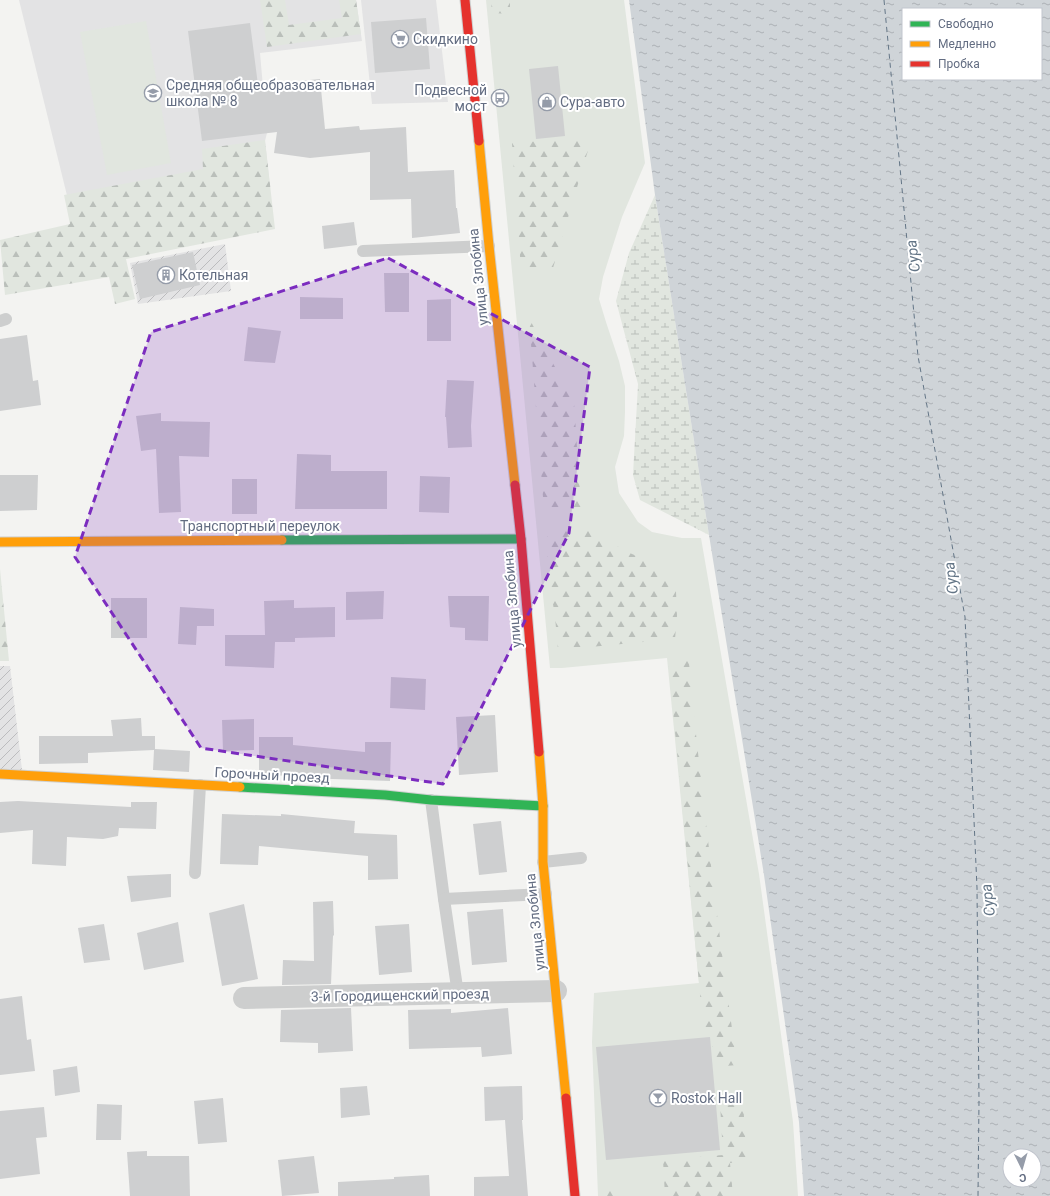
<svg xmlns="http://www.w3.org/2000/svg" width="1050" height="1196" viewBox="0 0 1050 1196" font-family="Roboto,sans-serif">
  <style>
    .built { fill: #e3e3e4 }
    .industrial { fill: url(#industrial-furrows) }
    .green { fill: #e1e6df }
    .forest { fill: url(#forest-firs) }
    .wetland { fill: url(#wetland-marsh) }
    .water { fill: url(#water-ripples); fill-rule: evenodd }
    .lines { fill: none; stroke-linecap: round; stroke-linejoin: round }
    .ferry { stroke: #637586; stroke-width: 1; stroke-dasharray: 5 4; stroke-linecap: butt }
    .building { fill: #cecfd0 }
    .fast-casing { stroke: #cfd0d0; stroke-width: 11 }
    .slow-casing { stroke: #cfd0d0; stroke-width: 11 }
    .jam-casing { stroke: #cfd0d0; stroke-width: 11 }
    .lane { stroke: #cdcece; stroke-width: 12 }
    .street { stroke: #cdcece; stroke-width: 22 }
    .fast { stroke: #30b455; stroke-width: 9 }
    .slow { stroke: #ff9f0a; stroke-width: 9 }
    .jam { stroke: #e5322d; stroke-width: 9 }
    .marked { fill: #7b2cbf; fill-opacity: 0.2; stroke: #7b2cbf; stroke-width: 3; stroke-dasharray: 8 5; stroke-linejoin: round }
    .labels { text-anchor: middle; stroke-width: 4; stroke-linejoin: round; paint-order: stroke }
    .poi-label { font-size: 14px; fill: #636d82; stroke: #fff; text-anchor: start }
    .street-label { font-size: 14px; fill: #636d82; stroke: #fff }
    .water-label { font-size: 15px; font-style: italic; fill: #637586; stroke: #fff }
  </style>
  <defs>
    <pattern id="industrial-furrows" width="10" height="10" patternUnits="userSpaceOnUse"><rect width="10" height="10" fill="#e3e3e4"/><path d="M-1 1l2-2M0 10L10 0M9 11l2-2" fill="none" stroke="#bcbcbe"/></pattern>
    <pattern id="forest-firs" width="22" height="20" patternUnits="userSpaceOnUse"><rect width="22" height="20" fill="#e1e6df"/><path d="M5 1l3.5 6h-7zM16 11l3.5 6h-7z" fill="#babfba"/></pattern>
    <pattern id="wetland-marsh" width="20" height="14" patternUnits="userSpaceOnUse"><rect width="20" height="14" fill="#e1e6df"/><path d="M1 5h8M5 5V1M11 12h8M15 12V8" fill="none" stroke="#babfba"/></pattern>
    <pattern id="water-ripples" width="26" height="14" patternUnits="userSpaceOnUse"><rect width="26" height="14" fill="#cfd4d8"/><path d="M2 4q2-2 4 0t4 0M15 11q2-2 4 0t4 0" fill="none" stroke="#acb0b5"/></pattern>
  </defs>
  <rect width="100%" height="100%" fill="#f3f3f1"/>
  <!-- built -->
  <g class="built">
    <polygon points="19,0 356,0 362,41 260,53 267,133 265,141 270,187 74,224"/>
    <polygon points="361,0 436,0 448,102 372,104"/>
  </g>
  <!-- industrial -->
  <g class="industrial">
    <polygon points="225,244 231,291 138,304 130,263"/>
    <polygon points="0,666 10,666 22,770 0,769"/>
  </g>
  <!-- green -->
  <g class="green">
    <polygon points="486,0 624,0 645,163 622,217 603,277 599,299 606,322 619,361 625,386 625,412 624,436 615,467 619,493 638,522 652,532 682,538 701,538 759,874 793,1122 798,1196 598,1196 592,1042 594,993 699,983 667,658 562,668 550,668"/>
    <polygon points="146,21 171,163 107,175 80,32"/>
  </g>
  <!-- forest -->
  <g class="forest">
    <polygon points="260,0 285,0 289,25 342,18 339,0 356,0 361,34 267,47"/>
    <polygon points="491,0 510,0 510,14 492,13"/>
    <polygon points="592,137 553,268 521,270 512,143"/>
    <polygon points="265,140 275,229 126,259 135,299 115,304 109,277 5,295 0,240 70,224 64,195 203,169 202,149"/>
    <polygon points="529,318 574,403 581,507 544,510"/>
    <polygon points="595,529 607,541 632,554 649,561 667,574 676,592 677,616 675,639 558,650 555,617 547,565 547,531"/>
    <polygon points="0,569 9,661 0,661"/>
    <path d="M 668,658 L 689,661 L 690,676 C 703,806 719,936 737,1065 L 714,1067 L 711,1035 L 704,1036 Z"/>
    <polygon points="743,1102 747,1162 730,1163 733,1196 665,1196 663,1160 723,1155 720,1103"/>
    <polygon points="624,1187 625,1196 603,1196 602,1189"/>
  </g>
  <!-- wetland -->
  <polygon class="wetland" points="655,195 709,535 640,500 633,475 638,384 616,301 629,253"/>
  <!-- water -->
  <path class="water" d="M 629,0 L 1050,0 L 1050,1196 L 804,1196 L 799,1122 L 764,875 L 709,535 L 655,195 ZM 903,9 L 1041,9 L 1041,79 L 903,79 ZM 1010,1156 L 1034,1156 L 1034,1180 L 1010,1180 Z"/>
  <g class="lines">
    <!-- ferry -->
    <polyline class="ferry" points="884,0 918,356 965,617 977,888 979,1101 978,1196"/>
  </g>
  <!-- building -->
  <g class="building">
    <polygon points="426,18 430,69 375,73 371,22"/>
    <polygon points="250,23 258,85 320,79 325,129 359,126 360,130 406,127 408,172 454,170 456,208 457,208 460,233 412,238 411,199 370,200 370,152 310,158 274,153 277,132 202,141 188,31"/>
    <polygon points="558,66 565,136 536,139 529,69"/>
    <polygon points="354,222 357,245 324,249 322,226"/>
    <polygon points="193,252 200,285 140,299 132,265"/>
    <polygon points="384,273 409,273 409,312 385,312"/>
    <polygon points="300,297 343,298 343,319 300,319"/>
    <polygon points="451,299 451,341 427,341 427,300"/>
    <polygon points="248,327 281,331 275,363 244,361"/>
    <polygon points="27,335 33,381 38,380 41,405 0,411 0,339"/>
    <polygon points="447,380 474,381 471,426 472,447 448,448 446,417 445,417"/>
    <polygon points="161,413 161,421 210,422 209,457 179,456 181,512 159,513 156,449 141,451 136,416"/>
    <polygon points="297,454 331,455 331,471 387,471 387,509 295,509"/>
    <polygon points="0,475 38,475 37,510 0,511"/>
    <polygon points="420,476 450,477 449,513 419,512"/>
    <rect x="232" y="479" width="25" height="35"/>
    <polygon points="384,591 383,619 346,620 346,592"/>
    <polygon points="448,596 489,596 488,641 465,640 465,628 450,627"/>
    <rect x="111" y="598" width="36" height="40"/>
    <polygon points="294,600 294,608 335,607 335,637 295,638 295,642 275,642 274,668 225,666 225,635 265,635 264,601"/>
    <polygon points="180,607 214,609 214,626 197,626 196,645 178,644"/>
    <polygon points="391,677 426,679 425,710 390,708"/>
    <polygon points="495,715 498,772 459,775 456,717"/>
    <polygon points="141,718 142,736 155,736 155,749 190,751 189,772 153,770 154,750 88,753 88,763 39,764 39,736 113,736 111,720"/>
    <polygon points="254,719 254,750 223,751 222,720"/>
    <polygon points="259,737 293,737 293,745 365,752 365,742 391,742 390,781 304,778 304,775 259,776"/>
    <polygon points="18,801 131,807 131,802 157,802 156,829 119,828 118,836 103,839 67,837 66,866 32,864 33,830 0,833 0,802"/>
    <polygon points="222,814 281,816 281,814 355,821 354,833 397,835 398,879 368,880 368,856 259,846 258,865 220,864"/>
    <polygon points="501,821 507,872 479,875 473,824"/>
    <polygon points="171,874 171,897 131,902 127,876"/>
    <polygon points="333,901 334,935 333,936 331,984 282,985 283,960 314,961 313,902"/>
    <polygon points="244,904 258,979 222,986 209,913"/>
    <polygon points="503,909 507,962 472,965 467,912"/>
    <polygon points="178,922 184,962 144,970 137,933"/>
    <polygon points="104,924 110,960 84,963 78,928"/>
    <polygon points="409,924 412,972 379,975 375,926"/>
    <polygon points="22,996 27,1040 31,1039 35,1071 0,1075 0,999"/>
    <polygon points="351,1008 353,1051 318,1053 318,1043 280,1042 281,1010"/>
    <polygon points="508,1008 512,1054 482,1057 481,1047 409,1049 408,1010 451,1009 451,1013"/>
    <polygon points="710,1037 720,1150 606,1160 596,1047"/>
    <polygon points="77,1066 80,1092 55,1096 53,1070"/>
    <polygon points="367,1086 370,1115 341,1118 340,1088"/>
    <polygon points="522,1086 523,1120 522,1120 528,1196 474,1196 474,1177 509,1176 505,1120 485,1121 484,1087"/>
    <polygon points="223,1098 227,1142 198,1144 194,1101"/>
    <polygon points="97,1104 122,1105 121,1140 96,1140"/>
    <polygon points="44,1107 47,1137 36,1138 40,1174 0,1179 0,1111"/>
    <polygon points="147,1151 147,1156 189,1156 190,1196 130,1196 127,1152"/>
    <polygon points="314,1156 319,1193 282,1196 278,1160"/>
    <polygon points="429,1175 430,1196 338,1196 338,1182 394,1179 394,1177"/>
  </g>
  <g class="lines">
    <defs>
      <g id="fast">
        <polyline points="282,540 521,539"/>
        <polyline points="240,787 385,795 431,800 543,806"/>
      </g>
      <g id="slow">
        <polyline points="479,141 489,246 515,485"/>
        <polyline points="0,542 282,540"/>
        <polyline points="539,752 543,806 543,862 566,1098"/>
        <polyline points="0,774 240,787"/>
      </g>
      <g id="jam">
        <polyline points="465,0 479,141"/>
        <polyline points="515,485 521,539 539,752"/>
        <polyline points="566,1098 575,1196"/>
      </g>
    </defs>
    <!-- fast casing -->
    <use href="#fast" class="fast-casing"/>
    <!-- slow casing -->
    <use href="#slow" class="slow-casing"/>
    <!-- jam casing -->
    <use href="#jam" class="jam-casing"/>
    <!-- lane -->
    <g class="lane">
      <polyline points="363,251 489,246"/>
      <polyline points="0,321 6,319"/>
      <polyline points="431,800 444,899 458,994"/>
      <polyline points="543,862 581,858"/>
      <polyline points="195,873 200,785"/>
      <polyline points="444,899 546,894"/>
    </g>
    <!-- street -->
    <polyline class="street" points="244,998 556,991"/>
    <!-- fast -->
    <use href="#fast" class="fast"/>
    <!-- slow -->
    <use href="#slow" class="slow"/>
    <!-- jam -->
    <use href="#jam" class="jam"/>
  </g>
  <!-- marked area -->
  <path class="marked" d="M 388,258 L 590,367 L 569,533 L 443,784 L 201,748 L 75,557 L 151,332 Z"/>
  <!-- icons -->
  <defs>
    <symbol id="supermarket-ring" viewBox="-11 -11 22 22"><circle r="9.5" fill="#fff" stroke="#959ca9" stroke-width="1.5"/><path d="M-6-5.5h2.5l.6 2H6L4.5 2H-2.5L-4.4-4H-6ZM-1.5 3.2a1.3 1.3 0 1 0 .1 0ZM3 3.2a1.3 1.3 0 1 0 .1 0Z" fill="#959ca9"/></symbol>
    <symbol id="school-ring" viewBox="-11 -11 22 22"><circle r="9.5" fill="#fff" stroke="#959ca9" stroke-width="1.5"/><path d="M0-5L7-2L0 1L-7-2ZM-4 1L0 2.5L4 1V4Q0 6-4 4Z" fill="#959ca9"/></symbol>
    <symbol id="bus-ring" viewBox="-11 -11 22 22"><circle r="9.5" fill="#fff" stroke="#959ca9" stroke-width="1.5"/><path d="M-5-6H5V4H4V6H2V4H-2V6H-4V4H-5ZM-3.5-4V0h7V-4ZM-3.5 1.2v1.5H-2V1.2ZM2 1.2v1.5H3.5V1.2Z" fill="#959ca9"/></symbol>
    <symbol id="shop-ring" viewBox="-11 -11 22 22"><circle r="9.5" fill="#fff" stroke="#959ca9" stroke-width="1.5"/><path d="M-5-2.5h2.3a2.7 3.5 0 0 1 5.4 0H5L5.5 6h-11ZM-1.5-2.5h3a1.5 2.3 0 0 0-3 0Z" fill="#959ca9"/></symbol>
    <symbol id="building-ring" viewBox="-11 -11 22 22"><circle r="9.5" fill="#fff" stroke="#959ca9" stroke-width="1.5"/><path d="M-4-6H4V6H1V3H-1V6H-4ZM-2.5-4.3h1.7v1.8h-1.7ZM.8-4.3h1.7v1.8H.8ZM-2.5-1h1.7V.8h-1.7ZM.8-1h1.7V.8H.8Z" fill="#959ca9"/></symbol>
    <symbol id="bar-ring" viewBox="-11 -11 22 22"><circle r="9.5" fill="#fff" stroke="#959ca9" stroke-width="1.5"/><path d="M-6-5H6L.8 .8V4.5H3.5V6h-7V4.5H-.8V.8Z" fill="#959ca9"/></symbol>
  </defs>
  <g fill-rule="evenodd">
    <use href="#supermarket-ring" x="390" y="29" width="20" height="20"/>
    <use href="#school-ring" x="143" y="83" width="20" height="20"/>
    <use href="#bus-ring" x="490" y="88" width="20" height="20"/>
    <use href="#shop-ring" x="537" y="92" width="20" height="20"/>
    <use href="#building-ring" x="156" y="265" width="20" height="20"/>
    <use href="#bar-ring" x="648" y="1088" width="20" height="20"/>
  </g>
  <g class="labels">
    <!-- poi labels -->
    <g class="poi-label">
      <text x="413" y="44">Скидкино</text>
      <text x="166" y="90">Средняя общеобразовательная<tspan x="166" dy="16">школа № 8</tspan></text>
      <text x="487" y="95" text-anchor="end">Подвесной<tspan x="487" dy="16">мост</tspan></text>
      <text x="560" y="107">Сура-авто</text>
      <text x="179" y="280">Котельная</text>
      <text x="671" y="1103">Rostok Hall</text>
    </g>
    <!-- street labels -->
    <g class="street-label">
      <text transform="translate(478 277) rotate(-96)" y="5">улица Злобина</text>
      <text x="260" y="531">Транспортный переулок</text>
      <text transform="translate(512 599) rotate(-95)" y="5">улица Злобина</text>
      <text transform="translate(272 775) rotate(3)" y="5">Горочный проезд</text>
      <text transform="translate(535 922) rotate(-96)" y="5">улица Злобина</text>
      <text transform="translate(400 995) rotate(-1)" y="5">3-й Городищенский проезд</text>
    </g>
    <!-- water labels -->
    <g class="water-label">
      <text transform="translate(913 256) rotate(-97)" y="5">Сура</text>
      <text transform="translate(951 578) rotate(-97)" y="5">Сура</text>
      <text transform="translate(988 900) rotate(-97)" y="5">Сура</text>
    </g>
  </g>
  <!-- legend -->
  <rect x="902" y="8" width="140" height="72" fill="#ffffff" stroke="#c1c5cd"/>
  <rect x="910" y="21" width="20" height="6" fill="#30b455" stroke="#c1c5cd"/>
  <text x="938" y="28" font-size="12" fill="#636d82">Свободно</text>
  <rect x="910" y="41" width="20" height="6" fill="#ff9f0a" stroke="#c1c5cd"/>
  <text x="938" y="48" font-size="12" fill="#636d82">Медленно</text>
  <rect x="910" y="61" width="20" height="6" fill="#e5322d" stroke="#c1c5cd"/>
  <text x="938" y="68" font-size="12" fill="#636d82">Пробка</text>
  <!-- north arrow -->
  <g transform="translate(1022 1168) rotate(175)"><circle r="19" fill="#ffffff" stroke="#c1c5cd"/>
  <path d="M0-3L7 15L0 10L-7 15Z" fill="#959ca9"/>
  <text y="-6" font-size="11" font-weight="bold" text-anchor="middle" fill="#636d82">С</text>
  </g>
</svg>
